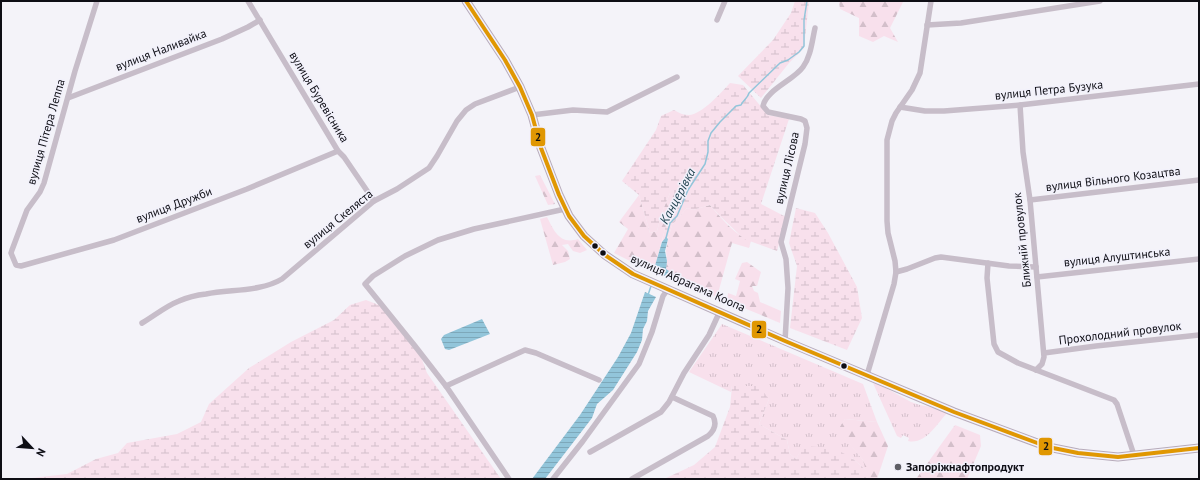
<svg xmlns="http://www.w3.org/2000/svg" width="1200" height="480" viewBox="0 0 1200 480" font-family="'PT Sans',sans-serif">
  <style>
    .grass { fill: url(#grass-tufts) }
    .forest { fill: url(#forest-firs) }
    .wetland { fill: url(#wetland-marsh) }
    .water { fill: url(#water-rules) }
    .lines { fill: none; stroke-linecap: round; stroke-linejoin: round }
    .stream { stroke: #92c5da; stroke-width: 1.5 }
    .minor { stroke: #c7bdc9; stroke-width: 5.5 }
    .primary { stroke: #b7abba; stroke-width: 9 }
    .bus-1-casing { stroke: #f2f1fb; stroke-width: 7 }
    .bus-1 { stroke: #e09702; stroke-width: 4 }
    .bus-dot { fill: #0e0e15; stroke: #f2f1fb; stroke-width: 1.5 }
    .poi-dot { fill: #5e5e65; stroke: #f2f1fb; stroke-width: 1.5 }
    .labels { text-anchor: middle; stroke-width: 3; stroke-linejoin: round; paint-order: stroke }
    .street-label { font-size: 12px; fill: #0e0e15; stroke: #f2f1fb }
    .poi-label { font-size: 12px; font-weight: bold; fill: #0e0e15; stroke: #f2f1fb; text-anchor: start }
    .water-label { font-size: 13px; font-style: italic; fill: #1d3f4c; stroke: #f2f1fb }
    .line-badge { stroke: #f2f1fb; stroke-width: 1.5 }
    .pale-badge-label { font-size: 11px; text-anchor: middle; font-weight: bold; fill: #111 }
  </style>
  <defs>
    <pattern id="grass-tufts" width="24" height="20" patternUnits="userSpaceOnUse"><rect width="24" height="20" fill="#f8e0ec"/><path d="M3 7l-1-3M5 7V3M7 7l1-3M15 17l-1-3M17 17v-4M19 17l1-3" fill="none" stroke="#d3bfca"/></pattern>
    <pattern id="forest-firs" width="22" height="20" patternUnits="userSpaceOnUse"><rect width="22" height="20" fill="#f8e0ec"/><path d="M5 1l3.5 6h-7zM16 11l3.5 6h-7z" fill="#d3bfca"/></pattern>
    <pattern id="wetland-marsh" width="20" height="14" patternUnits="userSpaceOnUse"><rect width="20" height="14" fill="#f8e0ec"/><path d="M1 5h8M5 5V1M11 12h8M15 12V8" fill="none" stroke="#d3bfca"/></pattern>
    <pattern id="water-rules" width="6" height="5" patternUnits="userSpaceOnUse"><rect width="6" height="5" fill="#92c5da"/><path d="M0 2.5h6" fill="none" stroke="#7da8ba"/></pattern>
  </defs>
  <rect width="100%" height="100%" fill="#f4f3f9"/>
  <!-- grass -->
  <g class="grass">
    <polygon points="722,324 863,384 877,422 845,419 839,430 863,460 867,471 852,458 816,448 803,447 796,459 790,454 787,440 759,424 769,399 732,386 731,392 689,372"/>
    <path d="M 873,383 L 884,387 L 911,402 L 920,405 L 930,407 L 947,413 C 937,424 925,445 908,441 L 909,438 L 903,435 L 901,438 L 897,436 Z"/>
  </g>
  <!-- forest -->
  <g class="forest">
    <polygon points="839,1 903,2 890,28 898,42 884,36 873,42 859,36 859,18 840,9"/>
    <polygon points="540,175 555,204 548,205 535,176"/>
    <polygon points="670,193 681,193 681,200 676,210 666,225 656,263 652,272 614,253 628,229 619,222 639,195 650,233 657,231 662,212"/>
    <path d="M 710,205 C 721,218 735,235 751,241 L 749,248 L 732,243 L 717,297 L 664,276 L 667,261 L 666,250 L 668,239 L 672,225 L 687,208 L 693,210 Z"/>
    <path d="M 547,217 C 554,231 560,245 578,239 L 587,250 L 580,253 L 573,251 L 568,244 L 562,245 L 568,251 L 570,259 L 565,262 L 553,265 L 540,219 Z"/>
    <polygon points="747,262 761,272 757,286 752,286 754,291 758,293 760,302 781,311 780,323 727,301 728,293 736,296 740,281 735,279 742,263"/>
    <polygon points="845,419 877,422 888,446 877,479 868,479 863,460 838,430"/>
    <polygon points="955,425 980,435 981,446 967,479 916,479"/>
  </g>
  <!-- wetland -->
  <g class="wetland">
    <polygon points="795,1 809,1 804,48 789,63 761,98 738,76 773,40 791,13"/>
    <path d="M 730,83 L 743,85 L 768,115 L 789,119 L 761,204 L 786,217 L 777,251 L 744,239 L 720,216 L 710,205 L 693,210 L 687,208 L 672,225 L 668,239 L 667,237 L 662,242 C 663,237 664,231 666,226 C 670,214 680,207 681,193 L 670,193 L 662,212 L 657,231 L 650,233 L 639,195 L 622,181 L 656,130 L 661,116 L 674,110 C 679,113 683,115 689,115 C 701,115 722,92 730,83 Z"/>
    <polygon points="796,208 815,213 828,233 857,287 862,318 847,350 790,328 797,266 789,243"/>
    <polygon points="366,300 384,307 421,357 427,373 501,479 23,479 67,474 96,459 118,453 127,443 177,434 201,422 209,404 249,368 291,342 334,320 350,305"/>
    <polygon points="732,386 759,386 769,399 759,424 787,440 790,454 796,459 803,446 834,448 852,458 867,471 868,479 664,479 694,465 715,447 730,407"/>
  </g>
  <!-- water -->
  <g class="water">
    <polygon points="666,237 668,239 665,251 667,261 666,269 669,271 666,275 664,276 654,273 654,269 662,242"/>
    <polygon points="645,292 656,297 648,311 647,321 643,329 642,340 637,352 613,390 597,404 592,418 545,479 532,479 580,415 618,357 631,333"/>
    <polygon points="482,319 490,334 449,350 445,349 441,339 444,335"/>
  </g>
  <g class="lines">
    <!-- stream -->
    <g class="stream">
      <path d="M 666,238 L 670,223 L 677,216 L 688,190 L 705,164 L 708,152 L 708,141 L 711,133 L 720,122 L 736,106 L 741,105 C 743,100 748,98 749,93 L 780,63 L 788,60 L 799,52 L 804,46 L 804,20 L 807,1"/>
      <polyline points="648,295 651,286"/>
    </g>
    <!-- minor -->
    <g class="minor">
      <polyline points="97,1 75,71 44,183 40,192 27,210 12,250 11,253 16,265 21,266 114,240 247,189 338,151"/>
      <polyline points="248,1 338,151 344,157 374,201"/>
      <polyline points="717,20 725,1"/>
      <polyline points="927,25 961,23 1100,1"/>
      <polyline points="68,98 222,39 248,27 260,20"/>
      <polyline points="1020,105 1023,152 1030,200 1044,357 1042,364 1036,370"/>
      <polyline points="900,107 925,111 944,111 1020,105 1199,84"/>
      <polyline points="532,115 573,110 607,112 677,77"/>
      <polyline points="1030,200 1199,180"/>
      <polyline points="988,263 987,278 994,344 998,352 1018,363 1114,400 1117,404 1134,455"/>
      <polyline points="896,272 907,269 935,258 941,257 1009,266 1036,267"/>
      <polyline points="1037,277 1199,259"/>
      <path d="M 142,323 C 154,316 166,306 179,301 C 188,297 197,295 206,294 C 231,289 260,292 282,279 L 374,201 L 397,189 L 429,168 L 437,156 L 457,121 L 466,110 L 475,104 L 520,87"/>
      <path d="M 785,341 L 788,288 L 786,259 L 781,242 L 805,144 L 807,128 L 805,121 L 801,119 L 768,112 L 763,106 C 766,90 794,80 803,67 C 811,56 812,41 815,28"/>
      <polyline points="1044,353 1096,346 1199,335"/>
      <polyline points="867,375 894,284 896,272 895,261 888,233 887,221 887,140 892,121 896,113 912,90 920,73 931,1"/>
      <polyline points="446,386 525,350 536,353 599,380"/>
      <polyline points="590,452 661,412 669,402 684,373 709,335 720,311"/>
      <polyline points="509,479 446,386 415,346 365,284 373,276 405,256 438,240 474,229 565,209"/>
      <polyline points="553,479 583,441 639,364 652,332 663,296 668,289"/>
      <path d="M 632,479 L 708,436 C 714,431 717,424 713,416 L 672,397"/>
    </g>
    <!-- primary -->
    <polyline class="primary" points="466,1 505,60 520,87 532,115 541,148 559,195 569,216 584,236 605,255 633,274 785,341 954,412 1048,447 1078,453 1118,457 1199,448"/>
    <defs>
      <polyline id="bus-1" points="466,1 505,60 520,87 532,115 541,148 559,195 569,216 584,236 605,255 633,274 785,341 954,412 1048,447 1078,453 1118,457 1199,448"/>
    </defs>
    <!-- bus-1 casing -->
    <use href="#bus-1" class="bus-1-casing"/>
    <!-- bus-1 -->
    <use href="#bus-1" class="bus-1"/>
  </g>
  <!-- markers -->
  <g class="bus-dot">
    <circle cx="595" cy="246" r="3.5"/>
    <circle cx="603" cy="253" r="3.5"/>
    <circle cx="844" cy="366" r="3.5"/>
  </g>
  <circle class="poi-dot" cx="898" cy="467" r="4"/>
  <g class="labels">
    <!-- street labels -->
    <g class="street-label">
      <text transform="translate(161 50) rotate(-21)" y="4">вулиця Наливайка</text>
      <text transform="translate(1049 90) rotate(-6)" y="4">вулиця Петра Бузука</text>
      <text transform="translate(319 97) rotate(59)" y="4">вулиця Буревісника</text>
      <text transform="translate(46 132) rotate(-74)" y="4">вулиця Пітера Леппа</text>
      <text transform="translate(787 168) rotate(-77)" y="4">вулиця Лісова</text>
      <text transform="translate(1113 179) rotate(-7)" y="4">вулиця Вільного Козацтва</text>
      <text transform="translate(174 205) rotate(-21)" y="4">вулиця Дружби</text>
      <text transform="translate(338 219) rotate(-39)" y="4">вулиця Скеляста</text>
      <text transform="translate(1022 240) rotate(-96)" y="4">Ближній провулок</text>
      <text transform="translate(1117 257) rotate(-6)" y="4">вулиця Алуштинська</text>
      <text transform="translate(688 283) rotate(24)" y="4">вулиця Абрагама Коопа</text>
      <text transform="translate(1120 333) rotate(-7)" y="4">Прохолодний провулок</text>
    </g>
    <!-- poi labels -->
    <g class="poi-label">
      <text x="906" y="471">Запоріжнафтопродукт</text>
    </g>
    <!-- water labels -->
    <g class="water-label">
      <text transform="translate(677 196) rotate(-62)" y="5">Канцерівка</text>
    </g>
  </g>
  <g class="line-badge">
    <rect x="530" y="127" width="16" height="20" rx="4" fill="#e09702"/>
    <rect x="751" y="320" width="16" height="19" rx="4" fill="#e09702"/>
    <rect x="1038" y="437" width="15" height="19" rx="4" fill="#e09702"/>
  </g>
  <g class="pale-badge-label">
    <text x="538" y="141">2</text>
    <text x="759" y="333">2</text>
    <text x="1046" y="450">2</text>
  </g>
  <!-- border -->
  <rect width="1200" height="480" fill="none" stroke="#0e0e15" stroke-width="4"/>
  <!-- north arrow -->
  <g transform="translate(32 448) rotate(116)" stroke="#f2f1fb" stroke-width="3" paint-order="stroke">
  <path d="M0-3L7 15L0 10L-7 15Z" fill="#0e0e15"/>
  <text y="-6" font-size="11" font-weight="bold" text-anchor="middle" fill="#0e0e15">N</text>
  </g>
</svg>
